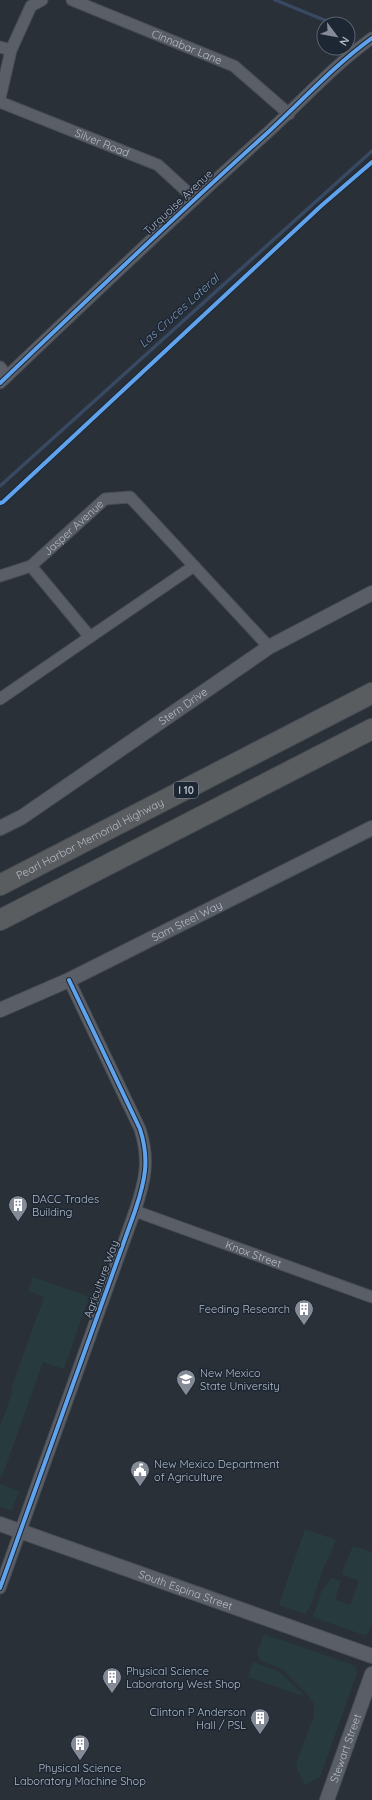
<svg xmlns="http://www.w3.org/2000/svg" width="372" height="1800" viewBox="0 0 372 1800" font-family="Quicksand,sans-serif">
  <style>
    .green { fill: #273a3e }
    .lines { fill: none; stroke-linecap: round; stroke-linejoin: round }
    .stream { stroke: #384963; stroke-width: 3.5 }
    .minor-casing { stroke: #484c53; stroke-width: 13 }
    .tertiary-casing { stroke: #484c53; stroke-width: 16 }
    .motorway-casing { stroke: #474c53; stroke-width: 22 }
    .minor { stroke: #5a5e66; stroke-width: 11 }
    .tertiary { stroke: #5a5e66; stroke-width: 14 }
    .motorway { stroke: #5a5d60; stroke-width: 20 }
    .cycleway-casing { stroke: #1d2633; stroke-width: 6 }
    .cycleway { stroke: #60a3ed; stroke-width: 4 }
    .labels { text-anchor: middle; stroke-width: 3; stroke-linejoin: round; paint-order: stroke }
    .shield { fill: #1d2633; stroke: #878f9c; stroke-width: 1 }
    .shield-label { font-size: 10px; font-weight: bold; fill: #b4bcc9 }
    .street-label { font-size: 11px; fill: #b4bcc9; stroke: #1d2633 }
    .poi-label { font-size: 11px; fill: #b4bcc9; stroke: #1d2633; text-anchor: start }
    .water-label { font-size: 12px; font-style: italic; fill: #7c92b1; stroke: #1d2633 }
  </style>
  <rect width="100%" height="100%" fill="#2a3038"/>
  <!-- green -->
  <g class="green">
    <polygon points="33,1277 89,1297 64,1369 43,1362 2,1477 0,1476 0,1427 13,1390 11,1389 44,1297 28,1291"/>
    <polygon points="0,1484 19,1491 12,1511 0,1507"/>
    <polygon points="305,1529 336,1540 328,1560 324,1566 311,1605 305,1614 279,1605"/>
    <polygon points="353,1546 372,1552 372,1625 368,1633 364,1635 313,1617 322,1590 331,1578 341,1581 335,1600 350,1605 359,1581 344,1575 342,1572"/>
    <polygon points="264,1634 350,1664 355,1666 357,1673 320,1777 305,1785 297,1769 296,1764 314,1716 314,1704 307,1694 282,1669 261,1661 257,1653"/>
    <polygon points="253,1662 280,1672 304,1695 302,1696 248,1677"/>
  </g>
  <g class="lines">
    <!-- stream -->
    <g class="stream">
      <polyline points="275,0 334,24"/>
      <polyline points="0,486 372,151"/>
    </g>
    <defs>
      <g id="minor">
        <path id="s1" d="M 72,0 L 234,66 L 289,114"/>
        <polyline points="0,47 11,50"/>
        <polyline points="0,98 11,50 31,6 42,0"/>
        <path id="s2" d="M 0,102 L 158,165 L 195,199"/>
        <polyline points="0,367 7,376"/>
        <path d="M 0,383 C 87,300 175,216 265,135 C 300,103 333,66 372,38"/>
        <polyline points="31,566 90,637"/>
        <path id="s3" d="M 0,576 L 31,566 L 105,499 L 130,497 L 269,647"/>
        <polyline points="0,699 90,637 194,566"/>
        <path id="s4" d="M 135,1211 L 372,1297"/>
        <path d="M 0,1588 L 135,1211 C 145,1181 150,1160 140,1129 L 69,980"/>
      </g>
      <g id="tertiary">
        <path id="s5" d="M 0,828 L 22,817 L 269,647 L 372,593"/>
        <path id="s6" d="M 0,1010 L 69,980 L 372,828"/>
        <path id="s7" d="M 0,1524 L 372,1656"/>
        <path id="s8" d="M 327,1800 L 372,1674"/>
      </g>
      <g id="motorway">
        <path id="s9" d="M 0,885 L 372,693"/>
        <polyline points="0,920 372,729"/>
      </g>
    </defs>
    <!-- minor casing -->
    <use href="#minor" class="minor-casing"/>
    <!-- tertiary casing -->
    <use href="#tertiary" class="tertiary-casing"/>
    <!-- motorway casing -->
    <use href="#motorway" class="motorway-casing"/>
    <!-- minor -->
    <use href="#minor" class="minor"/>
    <!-- tertiary -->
    <use href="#tertiary" class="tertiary"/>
    <!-- motorway -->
    <use href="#motorway" class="motorway"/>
    <defs>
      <g id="cycleway">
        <path d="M 0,383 C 87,300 175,216 265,135 C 300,103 333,66 372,38"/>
        <polyline points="0,503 3,502 321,206 372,162"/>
        <path d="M 0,1588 L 135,1211 C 145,1181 150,1160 140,1129 L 69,980"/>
      </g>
    </defs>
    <!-- cycleway casing -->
    <use href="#cycleway" class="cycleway-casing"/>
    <!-- cycleway -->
    <use href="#cycleway" class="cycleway"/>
  </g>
  <!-- icons -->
  <defs>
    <symbol id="building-pin" viewBox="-11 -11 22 30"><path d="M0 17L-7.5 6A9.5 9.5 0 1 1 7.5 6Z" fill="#848b96" stroke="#1d2633"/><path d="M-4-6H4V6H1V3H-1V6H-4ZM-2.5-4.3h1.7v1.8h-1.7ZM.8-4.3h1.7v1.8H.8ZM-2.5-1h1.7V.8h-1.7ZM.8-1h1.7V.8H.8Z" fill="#fff"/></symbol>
    <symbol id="university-pin" viewBox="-11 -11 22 30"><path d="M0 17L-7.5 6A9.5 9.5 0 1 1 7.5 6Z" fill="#848b96" stroke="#1d2633"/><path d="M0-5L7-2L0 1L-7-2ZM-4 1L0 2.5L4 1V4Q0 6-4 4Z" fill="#fff"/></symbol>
    <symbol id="civic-pin" viewBox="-11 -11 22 30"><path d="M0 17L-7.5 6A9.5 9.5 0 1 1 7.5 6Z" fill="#848b96" stroke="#1d2633"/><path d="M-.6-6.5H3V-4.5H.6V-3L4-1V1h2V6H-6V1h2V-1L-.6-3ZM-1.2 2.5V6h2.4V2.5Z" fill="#fff"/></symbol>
  </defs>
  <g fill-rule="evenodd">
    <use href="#building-pin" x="7" y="1194" width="22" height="30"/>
    <use href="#building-pin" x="293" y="1298" width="22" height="30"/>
    <use href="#university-pin" x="175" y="1368" width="22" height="30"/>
    <use href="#civic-pin" x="129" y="1459" width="22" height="30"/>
    <use href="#building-pin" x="101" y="1666" width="22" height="30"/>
    <use href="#building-pin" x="249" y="1707" width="22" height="30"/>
    <use href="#building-pin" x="69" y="1733" width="22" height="30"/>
  </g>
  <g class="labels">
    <!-- shield labels -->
    <rect class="shield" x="174" y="782" width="24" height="16" rx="3"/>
    <g class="shield-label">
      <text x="186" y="794">I 10</text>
    </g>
    <!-- street labels -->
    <g class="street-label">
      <text dy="4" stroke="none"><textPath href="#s1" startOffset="124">Cinnabar Lane</textPath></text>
      <text dy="4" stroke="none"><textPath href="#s2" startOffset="110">Silver Road</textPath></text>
      <text transform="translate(178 202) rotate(-43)" y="4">Turquoise Avenue</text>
      <text dy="4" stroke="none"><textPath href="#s3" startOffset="90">Jasper Avenue</textPath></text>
      <text dy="4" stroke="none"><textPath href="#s5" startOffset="220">Stern Drive</textPath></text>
      <text dy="4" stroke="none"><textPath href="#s9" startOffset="101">Pearl Harbor Memorial Highway</textPath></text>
      <text dy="4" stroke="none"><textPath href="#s6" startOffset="207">Sam Steel Way</textPath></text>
      <text dy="4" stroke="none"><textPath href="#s4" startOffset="126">Knox Street</textPath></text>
      <text transform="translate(101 1279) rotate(-70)" y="4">Agriculture Way</text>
      <text dy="4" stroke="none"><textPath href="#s7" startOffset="197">South Espina Street</textPath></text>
      <text dy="4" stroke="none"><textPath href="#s8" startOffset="55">Stewart Street</textPath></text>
    </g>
    <!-- poi labels -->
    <g class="poi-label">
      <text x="32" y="1203">DACC Trades<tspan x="32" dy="13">Building</tspan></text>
      <text x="290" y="1313" text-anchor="end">Feeding Research</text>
      <text x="200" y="1377">New Mexico<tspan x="200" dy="13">State University</tspan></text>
      <text x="154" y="1468">New Mexico Department<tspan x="154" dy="13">of Agriculture</tspan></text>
      <text x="126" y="1675">Physical Science<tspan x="126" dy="13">Laboratory West Shop</tspan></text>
      <text x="246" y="1716" text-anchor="end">Clinton P Anderson<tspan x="246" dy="13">Hall / PSL</tspan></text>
      <text x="80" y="1772" text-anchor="middle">Physical Science<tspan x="80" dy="13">Laboratory Machine Shop</tspan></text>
    </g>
    <!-- water labels -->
    <g class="water-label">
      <text transform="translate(179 311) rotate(-42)" y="4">Las Cruces Lateral</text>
    </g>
  </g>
  <!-- north arrow -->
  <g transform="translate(336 36) rotate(122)"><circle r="19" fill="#1d2633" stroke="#59626f"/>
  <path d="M0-3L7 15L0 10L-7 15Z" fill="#848b96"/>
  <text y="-6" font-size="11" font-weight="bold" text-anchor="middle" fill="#b4bcc9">N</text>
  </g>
</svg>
